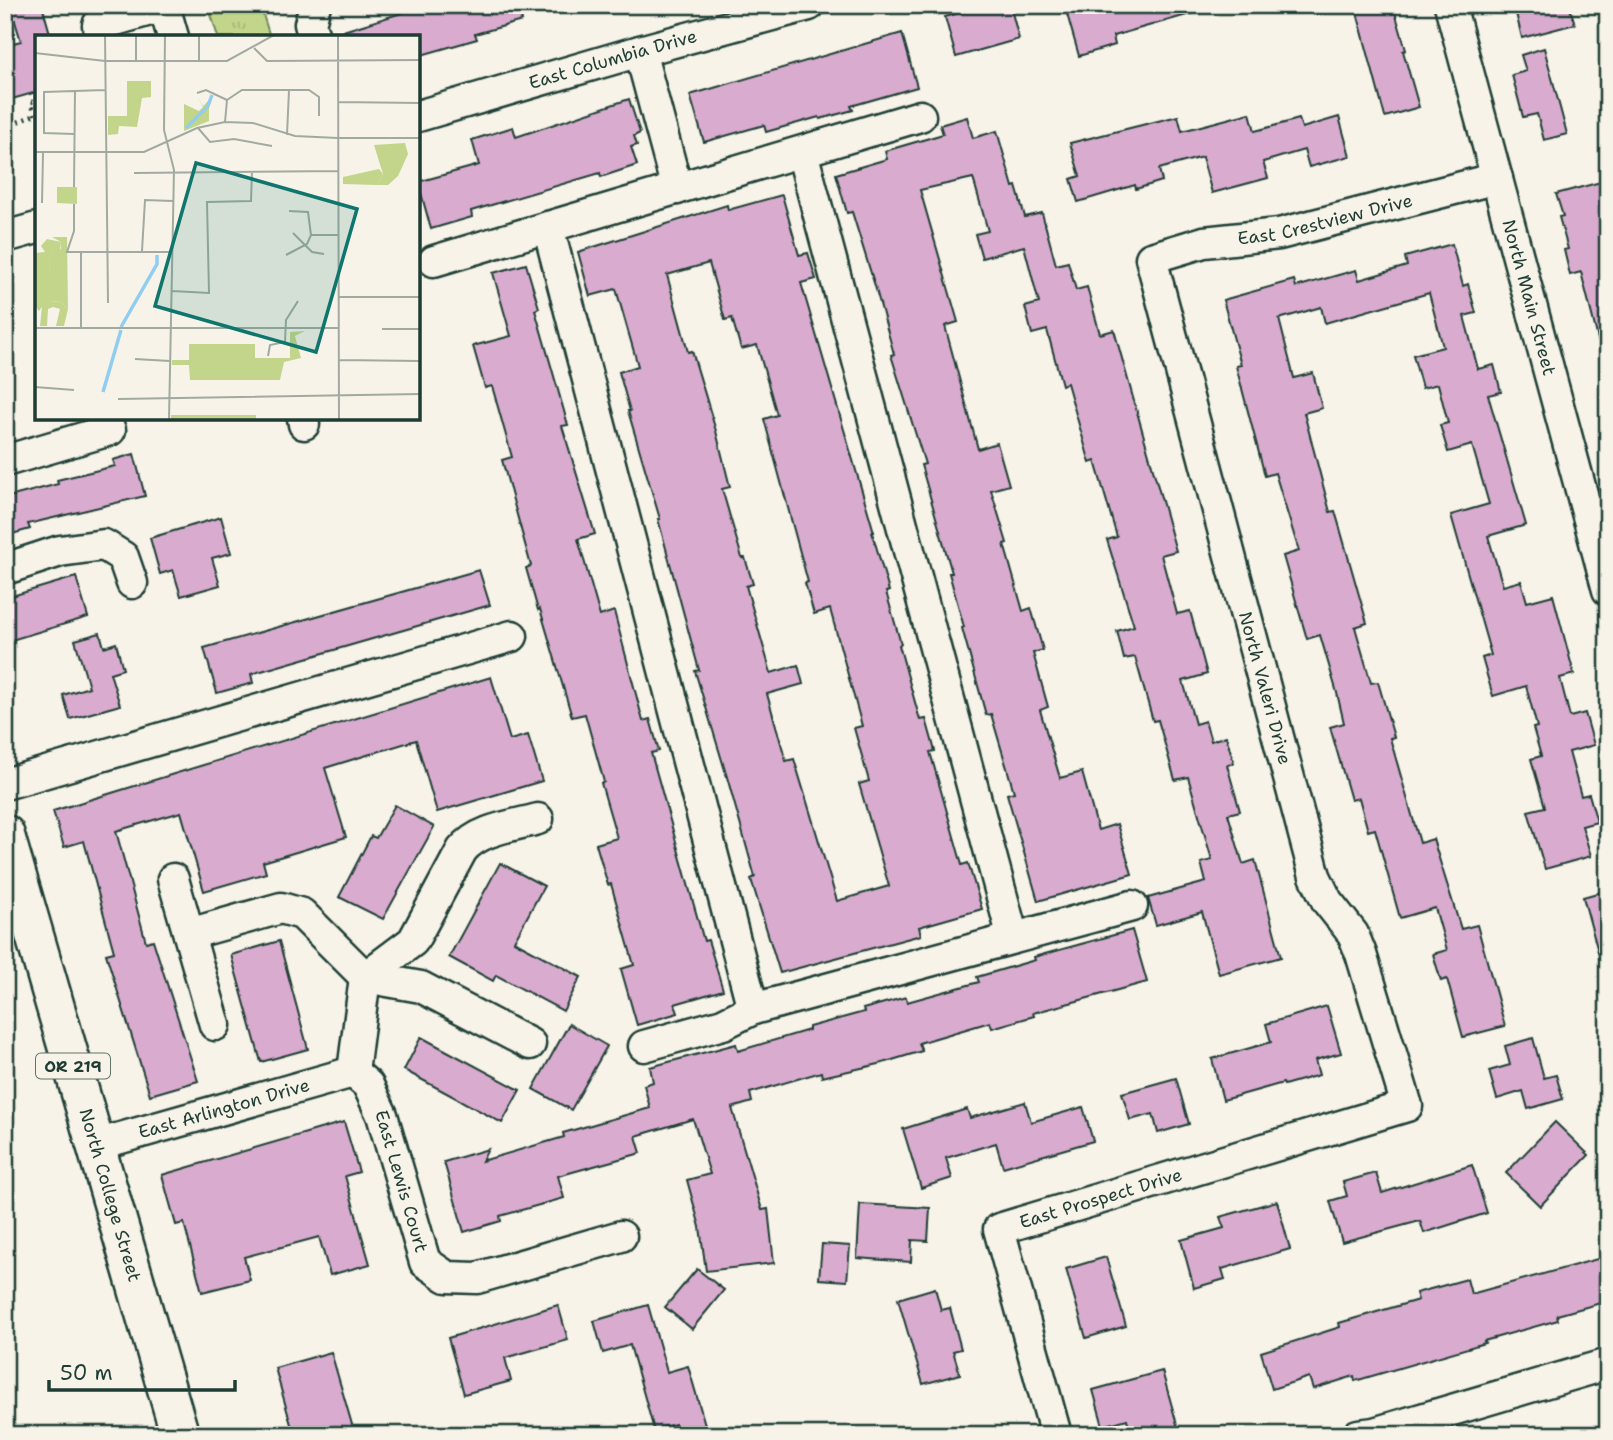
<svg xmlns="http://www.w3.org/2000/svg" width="1613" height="1440" viewBox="0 0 1613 1440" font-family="'Shantell Sans',sans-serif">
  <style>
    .grass { fill: url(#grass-tufts); stroke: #70895f; stroke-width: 2 }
    .building { fill: #d9accf; stroke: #1f3d34; stroke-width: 2; fill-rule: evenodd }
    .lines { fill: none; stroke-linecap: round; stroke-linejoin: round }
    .minor-casing { stroke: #1f3d34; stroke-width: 35 }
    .major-casing { stroke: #1f3d34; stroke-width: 42 }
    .path { stroke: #1f3d34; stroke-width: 4.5; stroke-dasharray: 2 5; stroke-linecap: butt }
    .minor { stroke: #f7f3e8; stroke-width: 30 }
    .major { stroke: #f7f3e8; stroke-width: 37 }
    .labels { text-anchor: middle; stroke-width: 5; stroke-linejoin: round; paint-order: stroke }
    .shield { fill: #f7f3e8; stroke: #60746a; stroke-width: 2 }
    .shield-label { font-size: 16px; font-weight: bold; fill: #1f3d34 }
    .street-label { font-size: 18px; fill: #1f3d34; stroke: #f7f3e8 }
    .inset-river { fill: none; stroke: #91ccf1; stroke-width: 3.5 }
    .inset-road { fill: none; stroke: #a1aaa0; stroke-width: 2 }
    .view { fill: #0f766e; fill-opacity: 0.15; stroke: #0f766e; stroke-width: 3.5 }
    .inset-edge { fill: none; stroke: #1f3d34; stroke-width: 3.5 }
  </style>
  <defs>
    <pattern id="grass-tufts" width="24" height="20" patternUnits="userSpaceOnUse" patternTransform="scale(1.75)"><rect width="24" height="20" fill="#c2d58a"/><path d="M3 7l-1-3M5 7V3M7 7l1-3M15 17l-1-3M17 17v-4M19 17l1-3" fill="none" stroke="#a6b878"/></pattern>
  </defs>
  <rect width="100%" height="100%" fill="#f7f3e8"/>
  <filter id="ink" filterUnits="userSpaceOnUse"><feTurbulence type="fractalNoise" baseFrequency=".0143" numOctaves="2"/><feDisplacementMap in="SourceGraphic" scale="14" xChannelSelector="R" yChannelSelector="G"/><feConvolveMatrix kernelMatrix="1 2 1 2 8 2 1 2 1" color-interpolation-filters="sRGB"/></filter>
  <g filter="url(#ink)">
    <!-- grass -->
    <polygon class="grass" points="208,5 260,5 270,37 218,37"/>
    <!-- building -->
    <g class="building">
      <polygon points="10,5 42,5 51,37 37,37 37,92 5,101 5,45 21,41"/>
      <polygon points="445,5 518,5 522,21 475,34 477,39 418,56 418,37 341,37 340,32 424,6 426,11"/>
      <polygon points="987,5 1010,5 1019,39 956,57 945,17"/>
      <polygon points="1098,5 1200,5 1201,11 1113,36 1115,45 1079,56 1067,14"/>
      <polygon points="1355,5 1393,5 1406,50 1403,51 1419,107 1385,117"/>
      <polygon points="1514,5 1569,5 1575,24 1522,38"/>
      <polygon points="902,33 917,87 851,106 853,110 820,119 819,117 766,132 764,125 704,142 690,95"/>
      <polygon points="1544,48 1567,134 1544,140 1537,114 1523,117 1512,75 1526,71 1521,55"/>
      <polygon points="629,99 640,133 634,136 637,145 631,147 637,165 601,177 600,173 471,211 472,217 431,229 418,182 479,165 472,140 513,127 516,137"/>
      <polygon points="1250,113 1255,131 1299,119 1302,128 1339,117 1350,156 1309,167 1304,150 1263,162 1268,178 1212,193 1202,157 1159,169 1162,181 1136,189 1135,185 1078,202 1071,179 1080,176 1070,143 1178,116 1182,131"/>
      <polygon points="967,117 973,138 997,131 1013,187 1016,186 1025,217 1042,213 1056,265 1068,262 1076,290 1087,287 1100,334 1114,330 1176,551 1161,555 1177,614 1190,611 1207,674 1183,681 1195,724 1205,721 1211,741 1226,736 1234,763 1227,765 1240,811 1228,814 1243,864 1255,860 1281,957 1219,974 1202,912 1156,925 1148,898 1206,882 1201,863 1212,860 1188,777 1175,780 1158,720 1153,721 1135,657 1124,659 1117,631 1134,626 1107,540 1117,537 1095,461 1090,463 1067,383 1062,385 1047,330 1032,334 1025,307 1039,303 1024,246 982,258 975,234 988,231 973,178 920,190 958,322 945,326 978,449 997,443 1009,485 991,490 1007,543 1004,544 1023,611 1031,608 1043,650 1033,653 1048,707 1040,710 1060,778 1082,772 1098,830 1117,824 1132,874 1038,901 1007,794 1014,792 991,714 986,715 962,628 964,627 949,573 952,573 921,465 925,464 891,355 894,354 875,286 852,212 847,213 836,174 887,159 885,151 943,134 940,125"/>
      <polygon points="1608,180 1608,350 1601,351 1581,272 1570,275 1564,250 1568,249 1559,217 1563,216 1556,194"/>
      <path d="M 782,195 L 799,255 L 808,253 L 816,279 L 801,283 L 874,532 L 872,532 L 889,591 L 886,592 L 901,644 L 899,645 L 920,720 L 926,719 L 935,751 L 930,752 L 962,865 L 968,863 L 982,909 L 919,927 L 921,935 L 780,973 L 751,879 L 755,877 L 727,777 L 695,671 L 699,670 L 658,519 L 660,519 L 628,411 L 630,411 L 619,372 L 638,366 L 616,289 L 590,296 L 578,252 L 727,205 L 728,210 ZM 709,263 L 725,320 L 732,318 L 741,349 L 757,345 L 777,415 L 764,419 L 808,582 L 805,583 L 814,614 L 830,609 L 862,726 L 854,728 L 869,781 L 859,784 L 889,886 L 837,901 L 794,759 L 786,761 L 767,694 L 803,684 L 798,665 L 771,673 L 746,586 L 753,584 L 745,558 L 742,558 L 722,489 L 730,487 L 716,431 L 692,351 L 688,352 L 667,275 Z"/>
      <polygon points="1452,244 1463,286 1468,284 1476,313 1464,316 1478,369 1494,365 1501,392 1488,395 1526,525 1488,536 1503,586 1521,581 1527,602 1553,595 1574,674 1560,678 1570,717 1585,713 1594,745 1569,752 1581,796 1589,794 1597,822 1582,826 1591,856 1545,869 1528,811 1545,807 1531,759 1541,756 1533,728 1537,727 1526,686 1493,696 1482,658 1491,655 1451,515 1489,504 1472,445 1448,452 1440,425 1448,423 1438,384 1422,388 1413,355 1443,347 1429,293 1325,323 1321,307 1279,319 1294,378 1313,373 1322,408 1304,413 1330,512 1335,511 1367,623 1355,627 1371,683 1378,682 1394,737 1390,738 1420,843 1433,839 1461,929 1477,925 1505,1026 1463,1037 1447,979 1441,981 1433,954 1447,950 1435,908 1400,918 1375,829 1368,831 1359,798 1351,800 1330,727 1344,723 1337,693 1320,635 1307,639 1283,556 1299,551 1275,473 1265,476 1236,366 1241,365 1223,300 1294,280 1296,287 1356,270 1359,280 1407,266 1405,257"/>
      <polygon points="526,264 539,308 535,310 568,425 562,426 595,534 578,539 600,616 614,611 643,721 650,719 659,751 651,753 704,941 708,940 723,990 675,1004 678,1013 637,1025 621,969 634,965 611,884 608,885 596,844 617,838 601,783 604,782 585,714 572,717 540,609 538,610 526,568 531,566 502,460 512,457 492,386 485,388 473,346 511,336 493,273"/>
      <polygon points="134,454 145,496 28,524 30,529 5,536 5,498 58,484 57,480 115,466 113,460"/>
      <polygon points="221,517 231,553 212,558 220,585 181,596 173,570 160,574 150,538"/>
      <polygon points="479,570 490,605 251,674 253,683 217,693 204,648"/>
      <polygon points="76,577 88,617 5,642 5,598"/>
      <polygon points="100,633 104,647 116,643 123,669 110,673 120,705 70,719 63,695 89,687 75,640"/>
      <polygon points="491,677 510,740 528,735 542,781 437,812 416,740 325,768 346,837 263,862 266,873 204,891 181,812 116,831 146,942 153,940 198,1081 150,1095 106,954 114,952 84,841 64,847 53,811"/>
      <polygon points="395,805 434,827 383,919 339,897 371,836 376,838"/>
      <polygon points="500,863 544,886 514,941 581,977 563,1011 496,975 493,981 449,957"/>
      <polygon points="1608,890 1608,965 1602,966 1583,897"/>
      <polygon points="1132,930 1147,982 1033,1013 1034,1016 992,1028 990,1022 919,1043 922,1051 879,1064 822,1077 821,1072 750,1093 752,1102 732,1108 762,1210 768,1209 774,1263 706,1271 700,1227 687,1180 710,1174 693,1119 636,1136 641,1153 558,1176 564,1198 500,1216 501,1221 464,1232 444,1162 488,1149 482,1161 564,1137 563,1133 650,1108 644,1085 653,1082 650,1067 736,1044 738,1051 809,1030 809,1027 864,1012 863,1009 906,997 907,1002 979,982 977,977 1035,960 1034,957"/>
      <polygon points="279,941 308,1049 261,1062 231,955"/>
      <polygon points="1327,1006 1341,1053 1315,1060 1319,1075 1284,1085 1283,1083 1223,1100 1212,1059 1271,1042 1266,1024"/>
      <polygon points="569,1024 607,1046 571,1110 533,1089"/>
      <polygon points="421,1037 520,1090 502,1123 404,1070"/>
      <polygon points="1533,1038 1544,1078 1556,1075 1563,1099 1528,1109 1523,1091 1497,1099 1489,1071 1510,1065 1505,1046"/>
      <polygon points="1176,1078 1189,1124 1158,1133 1153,1114 1130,1120 1122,1093"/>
      <polygon points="1025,1102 1031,1122 1083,1107 1093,1141 1003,1167 996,1143 946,1158 952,1178 921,1188 903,1129 967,1109 970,1118"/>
      <polygon points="344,1122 359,1172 345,1176 370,1264 330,1275 319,1237 244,1257 250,1280 202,1292 184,1223 176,1225 162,1175"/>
      <polygon points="1555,1122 1589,1155 1540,1206 1506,1173"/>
      <polygon points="1472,1165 1487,1213 1424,1233 1420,1221 1342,1242 1330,1201 1347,1196 1343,1182 1376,1173 1382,1193"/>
      <polygon points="1277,1201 1290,1249 1222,1269 1225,1279 1194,1288 1181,1240 1224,1228 1220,1217"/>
      <polygon points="860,1204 930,1208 928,1241 912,1240 911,1262 857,1258"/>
      <polygon points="822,1244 850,1246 847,1281 819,1279"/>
      <polygon points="1608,1256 1608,1301 1557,1315 1558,1320 1484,1341 1485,1343 1355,1381 1354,1376 1313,1389 1309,1377 1272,1389 1261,1352 1340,1327 1339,1323 1418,1300 1416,1293 1467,1279 1471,1294"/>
      <polygon points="1106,1257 1126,1326 1086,1338 1066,1269"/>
      <polygon points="697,1269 724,1290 692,1329 665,1307"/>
      <polygon points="935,1288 941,1310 950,1308 961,1349 953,1351 960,1374 923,1384 898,1299"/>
      <polygon points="558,1305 568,1340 505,1358 511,1381 464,1394 448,1338"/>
      <polygon points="648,1305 667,1372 688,1366 708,1435 678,1435 675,1424 654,1430 630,1345 603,1353 594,1321"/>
      <polygon points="331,1352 355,1435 294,1435 275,1368"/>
      <polygon points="1162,1371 1178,1428 1154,1435 1131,1435 1127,1419 1103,1426 1093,1390"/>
    </g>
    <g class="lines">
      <defs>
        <g id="minor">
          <path id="s1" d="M 1450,5 L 1608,590"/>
          <polyline points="101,37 98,25 164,6 173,37"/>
          <polyline points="314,37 310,24 315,5"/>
          <polyline points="640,51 677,189"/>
          <path id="s2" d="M 418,116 L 640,51 L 809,5"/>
          <polyline points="802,152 1013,938"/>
          <polyline points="548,227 753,1009"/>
          <polyline points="5,237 37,228"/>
          <polyline points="434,261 920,116"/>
          <polyline points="303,418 304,424"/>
          <polyline points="5,461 110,430"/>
          <polyline points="5,569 60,551 104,545 123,557 132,583"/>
          <polyline points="5,784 512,636"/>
          <polyline points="173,879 215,1025"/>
          <polyline points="189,934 281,908 302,914 365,977 421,987 530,1044"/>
          <polyline points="644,1046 723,1024 753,1009 1132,906"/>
          <path id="s3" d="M 353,1072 L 368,1085 L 382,1115 L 425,1262 L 447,1277 L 477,1278 L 621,1236"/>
          <path d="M 353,1072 L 365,977 L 413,941 L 462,850 C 479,829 513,826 538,819"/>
          <path id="s4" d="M 96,1145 L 353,1072"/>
          <path id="s5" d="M 1056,1435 L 999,1229 L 1407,1106 L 1361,954 L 1353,934 L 1327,901 L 1315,876 L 1151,258 L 1204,242 L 1279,234 L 1497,178"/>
          <polyline points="1358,1435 1374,1433 1608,1364"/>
        </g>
        <g id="major">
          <path id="s6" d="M 5,834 L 180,1435"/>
        </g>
      </defs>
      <!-- minor casing -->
      <use href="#minor" class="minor-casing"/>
      <!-- major casing -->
      <use href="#major" class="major-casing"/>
      <!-- path -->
      <g class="path">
        <polyline points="35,115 31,102 37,101"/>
        <polyline points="5,127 37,114"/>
      </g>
      <!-- minor -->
      <use href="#minor" class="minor"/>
      <!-- major -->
      <use href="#major" class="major"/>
    </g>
  </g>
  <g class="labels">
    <!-- shield labels -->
    <rect class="shield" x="36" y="1053.5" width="74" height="25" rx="5"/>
    <g class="shield-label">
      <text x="73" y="1072">OR 219</text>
    </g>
    <!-- street labels -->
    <g class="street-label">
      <text dy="6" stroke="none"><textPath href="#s2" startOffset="203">East Columbia Drive</textPath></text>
      <text dy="6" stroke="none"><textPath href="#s5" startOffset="1708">East Crestview Drive</textPath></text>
      <text dy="6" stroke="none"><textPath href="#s1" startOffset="303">North Main Street</textPath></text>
      <text transform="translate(1265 688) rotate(75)" y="6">North Valeri Drive</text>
      <text dy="6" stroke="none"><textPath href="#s4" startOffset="133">East Arlington Drive</textPath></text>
      <text dy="6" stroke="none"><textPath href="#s3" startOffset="122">East Lewis Court</textPath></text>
      <text dy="6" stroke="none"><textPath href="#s6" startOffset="376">North College Street</textPath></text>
      <text dy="6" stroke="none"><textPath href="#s5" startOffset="320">East Prospect Drive</textPath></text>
    </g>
  </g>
  <!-- overview -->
  <g transform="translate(35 35)">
    <rect width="385" height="385" fill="#f7f3e8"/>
    <path d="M 92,46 L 116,46 L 116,62 L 107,63 L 102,92 L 84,91 L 83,99 L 73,100 L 73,81 L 92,81 ZM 344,134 L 348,139 L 342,150 L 308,149 L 308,142 ZM 22,152 L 42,152 L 42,169 L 22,168 ZM 12,204 L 26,207 L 25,216 L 15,218 L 14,266 L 26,267 L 33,274 L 29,291 L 21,291 L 25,274 L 18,272 L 13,274 L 12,291 L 5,291 L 7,272 L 4,276 L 0,271 L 0,218 L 10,217 L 6,211 ZM 270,296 L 260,301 L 266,323 L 249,327 L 245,345 L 155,345 L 154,330 L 137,330 L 137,325 L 154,325 L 154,309 L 220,309 L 220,323 L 255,323 L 255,297 Z" fill="#c2d58a"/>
    <path d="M 163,63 L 168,71 L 174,65 L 174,86 L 149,96 L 149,69 L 164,76 L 168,72 ZM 370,108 L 373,119 L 363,141 L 353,150 L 342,150 L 348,139 L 339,110 ZM 17,202 L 32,202 L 33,274 L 26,267 L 13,266 L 15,218 L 26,214 L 26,207 ZM 136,380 L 221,380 L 221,385 L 136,385 Z" fill="#c2d58a"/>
    <path d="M 174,319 L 202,320 L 201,338 L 173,336 Z" fill="#c2d58a"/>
    <path class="inset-river" d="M 151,93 L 173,71 L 177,60M 86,292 L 122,229 L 122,220M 68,357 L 86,295"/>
    <path class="inset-road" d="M 70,0 L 73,268M 101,0 L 101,26M 130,0 L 129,95 L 139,135 L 134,385M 164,0 L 164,27M 303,0 L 304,385M 219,13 L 232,26 L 385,25M 0,18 L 70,26 L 192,26 L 239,0M 162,58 L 171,55 L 192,65M 303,67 L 385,68M 190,87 L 192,65 L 207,55 L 274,55 L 284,62 L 284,81M 163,93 L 175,107 L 199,104 L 237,111M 39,99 L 9,98 L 9,57 L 70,55M 252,100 L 254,55M 304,103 L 385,103M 0,117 L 109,117 L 162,93 L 190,87 L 218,88 L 260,101 L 303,103M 99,138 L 304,136M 39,152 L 40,55M 7,168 L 8,118M 39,169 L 39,196 L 32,217 L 137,217M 254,176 L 273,177 L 276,200M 258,198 L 277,217 L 289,219M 276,200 L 303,200M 107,216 L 110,165 L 138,166M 251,220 L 272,209 L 276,200M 137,256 L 174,258 L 172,167 L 216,166 L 217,136M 304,262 L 385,262M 0,293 L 304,293M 46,294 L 46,217M 347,294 L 385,294M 233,321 L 235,310 L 250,307 L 251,285 L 263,266M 100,324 L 135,326M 304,325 L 385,326M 0,352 L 39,355M 83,364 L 385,359"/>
    <path class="view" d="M 161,128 L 322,174 L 281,317 L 120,271 Z"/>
    <rect width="385" height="385" class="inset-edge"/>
  </g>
  <!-- margin -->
  <rect width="1613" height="1440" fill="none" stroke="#f7f3e8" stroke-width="28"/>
  <rect x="14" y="14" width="1585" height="1412" fill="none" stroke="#1f3d34" stroke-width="2.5" filter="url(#ink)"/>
  <!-- scale -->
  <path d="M49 1380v10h186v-10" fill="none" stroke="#1f3d34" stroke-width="3.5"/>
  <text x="60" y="1380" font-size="21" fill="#1f3d34" stroke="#f7f3e8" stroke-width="5" paint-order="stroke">50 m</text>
</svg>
